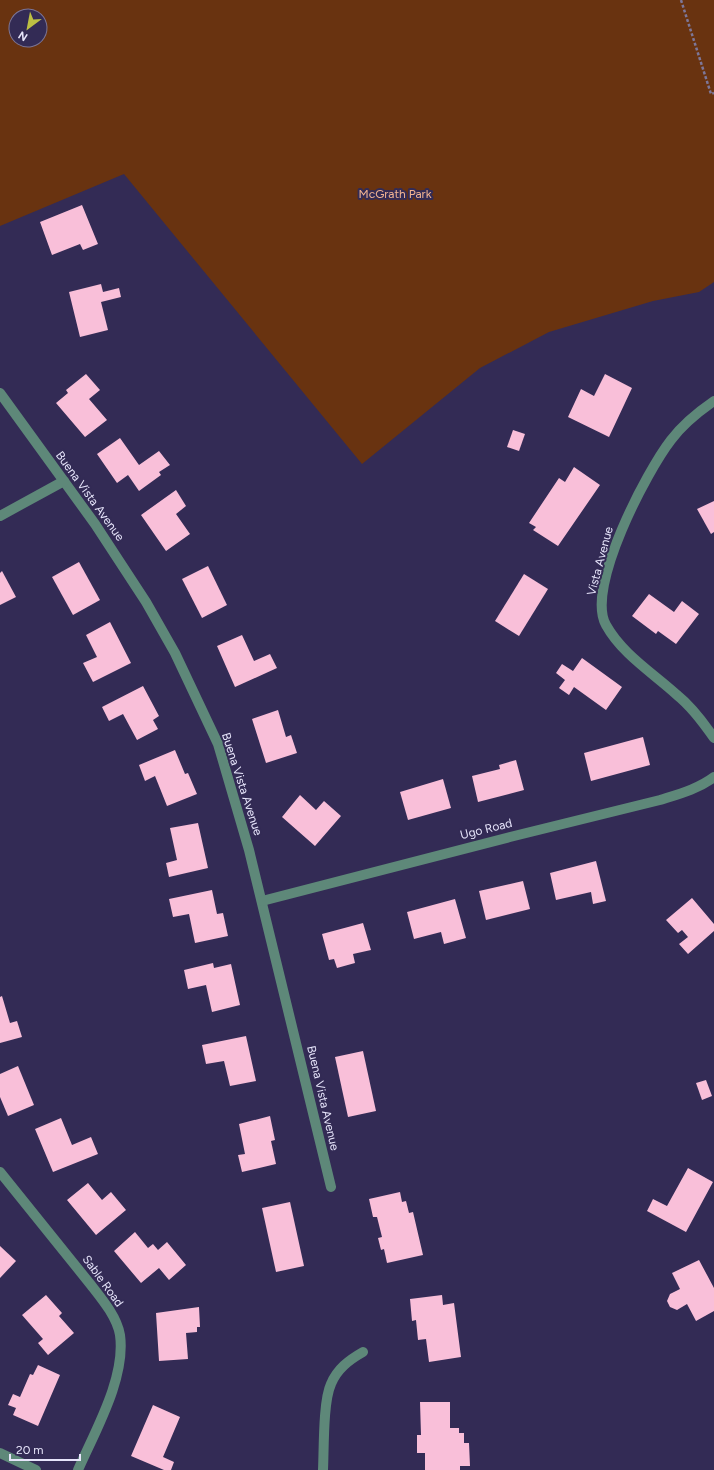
<svg xmlns="http://www.w3.org/2000/svg" width="714" height="1470" viewBox="0 0 714 1470" font-family="Figtree,sans-serif">
  <style>
    .green { fill: #693310; fill-rule: evenodd }
    .building { fill: #f9bfd9 }
    .lines { fill: none; stroke-linecap: round; stroke-linejoin: round }
    .path { stroke: #7d7799; stroke-width: 2.5; stroke-dasharray: 3 2; stroke-linecap: butt }
    .minor { stroke: #5e8879; stroke-width: 10 }
    .labels { text-anchor: middle; stroke-width: 4; stroke-linejoin: round; paint-order: stroke }
    .park-label { font-size: 12px; fill: #f4b592; stroke: #332b55 }
    .street-label { font-size: 12px; fill: #e7e5fb; stroke: #332b55 }
  </style>
  <rect width="100%" height="100%" fill="#332b55"/>
  <!-- green -->
  <path class="green" d="M 0,0 L 714,0 L 714,282 L 699,292 L 653,301 L 549,332 L 480,368 L 362,464 L 124,174 L 0,226 ZM 16,16 L 40,16 L 40,40 L 16,40 Z"/>
  <!-- building -->
  <g class="building">
    <polygon points="82,205 98,244 83,250 80,244 52,255 40,222"/>
    <polygon points="101,284 103,292 119,288 121,297 101,302 108,330 80,337 69,292"/>
    <polygon points="86,374 100,390 89,399 107,420 85,437 56,403 68,393 66,390"/>
    <polygon points="605,374 632,388 609,437 568,417 581,389 594,396"/>
    <polygon points="513,430 525,434 519,451 507,447"/>
    <polygon points="120,438 139,465 159,451 170,465 159,472 161,475 139,491 128,475 117,483 97,454"/>
    <polygon points="574,467 600,485 558,546 533,530 536,527 529,523 559,478 565,482"/>
    <polygon points="176,490 186,506 176,514 190,534 166,551 141,515"/>
    <polygon points="714,501 714,532 711,534 697,509"/>
    <polygon points="79,562 100,600 73,615 52,577"/>
    <polygon points="208,566 227,605 202,618 182,579"/>
    <polygon points="2,571 16,597 0,605 0,573"/>
    <polygon points="524,574 548,589 519,636 495,621"/>
    <polygon points="649,594 674,612 682,601 699,614 676,644 658,631 656,634 632,616"/>
    <polygon points="110,622 131,663 93,682 83,663 97,657 86,635"/>
    <polygon points="242,635 254,661 270,654 277,668 235,687 217,646"/>
    <polygon points="582,658 622,687 606,710 574,687 569,695 559,688 565,680 556,673 562,664 573,671"/>
    <polygon points="143,686 159,716 153,720 158,729 137,740 123,714 109,721 102,707"/>
    <polygon points="278,710 286,737 291,735 297,753 266,763 252,719"/>
    <polygon points="643,737 650,765 591,781 584,753"/>
    <polygon points="175,750 185,774 188,773 197,794 167,806 155,776 145,781 139,765"/>
    <polygon points="516,760 524,790 478,802 472,776 500,769 499,765"/>
    <polygon points="443,779 451,808 408,820 400,792"/>
    <polygon points="300,795 316,810 324,801 341,816 315,846 282,817"/>
    <polygon points="198,823 208,868 169,877 166,863 177,860 170,828"/>
    <polygon points="596,861 606,901 593,904 591,892 556,900 550,873"/>
    <polygon points="523,881 530,909 486,920 479,891"/>
    <polygon points="212,890 217,914 223,913 228,936 195,943 189,914 173,917 169,899"/>
    <polygon points="692,898 714,924 714,931 688,954 679,944 688,937 682,930 678,933 666,920"/>
    <polygon points="455,899 466,938 444,944 441,932 414,939 407,912"/>
    <polygon points="363,923 371,950 353,954 355,963 337,968 334,959 329,960 322,934"/>
    <polygon points="213,963 214,968 231,964 240,1005 212,1012 206,985 188,989 184,970"/>
    <polygon points="2,996 10,1023 17,1021 22,1037 0,1043 0,997"/>
    <polygon points="246,1036 256,1081 230,1086 224,1061 206,1064 202,1045"/>
    <polygon points="363,1051 376,1111 348,1117 335,1057"/>
    <polygon points="18,1066 34,1105 8,1116 0,1097 0,1074"/>
    <polygon points="706,1080 712,1096 702,1100 696,1083"/>
    <polygon points="270,1116 275,1140 271,1141 276,1164 242,1172 238,1155 245,1154 239,1124"/>
    <polygon points="61,1118 72,1145 91,1137 98,1154 53,1172 35,1129"/>
    <polygon points="688,1168 713,1182 686,1232 647,1211 653,1199 667,1206"/>
    <polygon points="88,1183 102,1200 111,1192 126,1210 96,1235 67,1200"/>
    <polygon points="400,1192 402,1202 406,1201 409,1213 413,1212 423,1255 387,1263 384,1249 381,1250 378,1238 382,1237 377,1217 373,1217 369,1199"/>
    <polygon points="290,1202 304,1266 276,1272 262,1208"/>
    <polygon points="135,1232 148,1248 153,1244 158,1250 167,1242 186,1265 169,1280 159,1268 141,1283 114,1251"/>
    <polygon points="0,1246 16,1261 0,1278"/>
    <polygon points="699,1260 714,1288 714,1311 696,1321 687,1304 677,1310 670,1307 667,1301 670,1294 680,1289 672,1273"/>
    <polygon points="46,1295 62,1313 59,1316 74,1333 48,1355 38,1343 43,1339 22,1315"/>
    <polygon points="442,1295 443,1305 454,1303 461,1357 429,1362 426,1339 418,1340 416,1320 412,1321 410,1299"/>
    <polygon points="199,1307 200,1327 197,1327 197,1332 186,1333 188,1359 159,1361 156,1313"/>
    <polygon points="38,1365 60,1375 38,1426 13,1415 16,1408 8,1405 13,1394 20,1397 30,1374 33,1375"/>
    <polygon points="420,1402 450,1402 450,1428 459,1428 459,1433 464,1433 464,1443 469,1443 470,1466 460,1466 460,1470 425,1470 425,1453 417,1453 417,1435 421,1435"/>
    <polygon points="153,1405 180,1417 163,1457 174,1462 171,1470 164,1470 131,1456"/>
  </g>
  <g class="lines">
    <!-- path -->
    <polyline class="path" points="681,0 711,94 714,93"/>
    <!-- minor -->
    <g class="minor">
      <polyline points="0,393 95,524 146,602 175,653 218,744 249,850 331,1187"/>
      <path d="M 714,401 C 698,412 683,424 671,440 C 647,471 585,588 606,625 C 622,654 653,673 677,695 C 692,707 703,722 714,738"/>
      <polyline points="0,516 64,481"/>
      <path d="M 262,901 L 510,837 L 660,800 C 679,794 698,789 714,777"/>
      <path d="M 0,1172 L 91,1285 C 102,1299 117,1317 120,1335 C 126,1378 95,1431 78,1470"/>
      <polyline points="0,1453 36,1470"/>
      <path d="M 323,1470 C 324,1449 323,1401 331,1384 C 337,1369 349,1360 363,1352"/>
    </g>
  </g>
  <g class="labels">
    <!-- park labels -->
    <g class="park-label">
      <text x="395" y="198">McGrath Park</text>
    </g>
    <!-- street labels -->
    <g class="street-label">
      <text transform="translate(90 496) rotate(54)" y="4">Buena Vista Avenue</text>
      <text transform="translate(600 561) rotate(-75)" y="4">Vista Avenue</text>
      <text transform="translate(242 784) rotate(72)" y="4">Buena Vista Avenue</text>
      <text transform="translate(486 829) rotate(-14)" y="4">Ugo Road</text>
      <text transform="translate(323 1098) rotate(77)" y="4">Buena Vista Avenue</text>
      <text transform="translate(103 1281) rotate(54)" y="4">Sable Road</text>
    </g>
  </g>
  <!-- north arrow -->
  <g transform="translate(28 28) rotate(212)"><circle r="19" fill="#332b55" stroke="#7b7597"/>
  <path d="M0-3L7 15L0 10L-7 15Z" fill="#bdbf43"/>
  <text y="-6" font-size="11" font-weight="bold" text-anchor="middle" fill="#e7e5fb">N</text>
  </g>
  <!-- scale -->
  <path d="M10 1454v6h70v-6" fill="none" stroke="#e7e5fb" stroke-width="2"/>
  <text x="16" y="1454" font-size="12" fill="#e7e5fb" stroke="#332b55" stroke-width="3" paint-order="stroke">20 m</text>
</svg>
